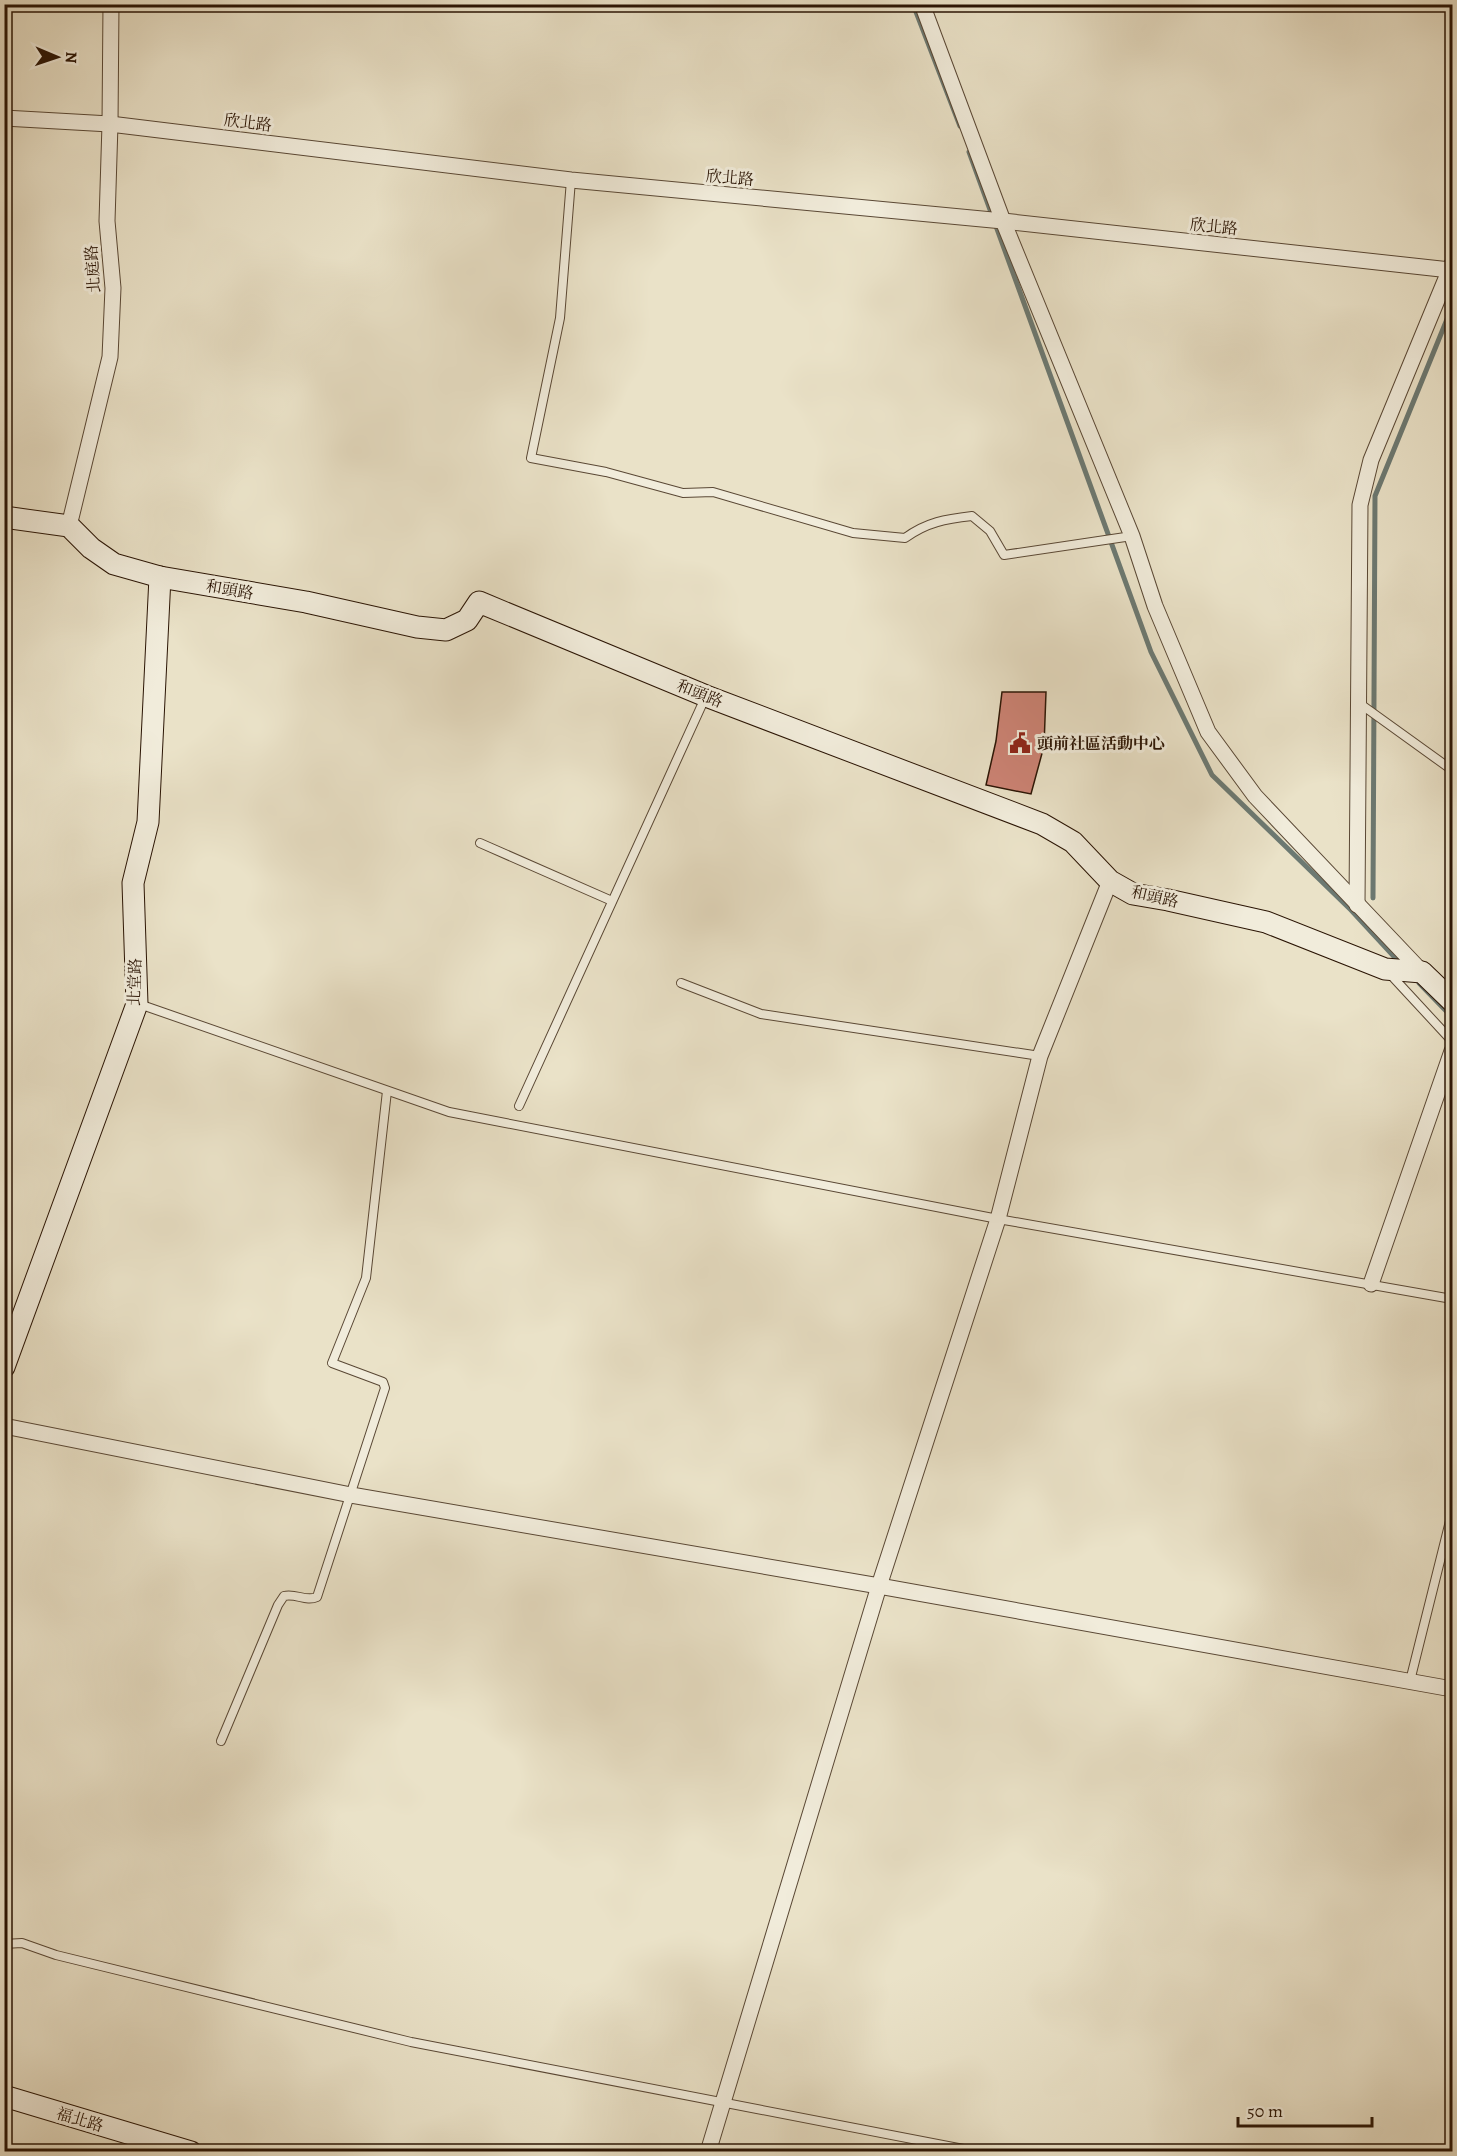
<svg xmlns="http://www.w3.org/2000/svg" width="1457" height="2156" viewBox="0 0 1457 2156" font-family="Alegreya,'Noto Serif TC',serif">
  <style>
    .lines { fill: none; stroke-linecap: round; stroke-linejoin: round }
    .stream { stroke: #6c7972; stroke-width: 5 }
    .building { fill: #cd8375; stroke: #2a1404; stroke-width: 1.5 }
    .lane-casing { stroke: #5a4835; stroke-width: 10 }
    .street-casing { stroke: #5a4835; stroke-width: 17 }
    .secondary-casing { stroke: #2a1404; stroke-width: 23 }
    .lane { stroke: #f1ecdb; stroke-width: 8 }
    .street { stroke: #f1ecdb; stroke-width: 15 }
    .secondary { stroke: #f1ecdb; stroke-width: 21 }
    .labels { text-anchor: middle; stroke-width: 6; stroke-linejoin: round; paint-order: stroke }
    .street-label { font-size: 16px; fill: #2a1404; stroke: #f1ecdb }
    .poi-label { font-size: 16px; font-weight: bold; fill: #2a1404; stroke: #f1ecdb; text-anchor: start }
  </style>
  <rect width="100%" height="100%" fill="#eae2c8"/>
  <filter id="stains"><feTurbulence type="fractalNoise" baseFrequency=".00333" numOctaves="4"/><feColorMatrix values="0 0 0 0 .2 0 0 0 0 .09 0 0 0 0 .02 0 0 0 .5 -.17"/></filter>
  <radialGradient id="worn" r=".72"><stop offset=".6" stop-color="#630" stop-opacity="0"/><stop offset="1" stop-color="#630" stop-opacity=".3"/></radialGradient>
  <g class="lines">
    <!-- stream -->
    <g class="stream">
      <polyline points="913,4 960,126"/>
      <polyline points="969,152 1151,652 1212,775 1351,910 1400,963"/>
      <polyline points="1373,898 1375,496 1452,307"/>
      <polyline points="1419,983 1452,1017"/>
    </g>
  </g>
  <!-- building -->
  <polygon class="building" points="1002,692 1046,692 1044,746 1031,794 986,785 996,741"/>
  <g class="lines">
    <defs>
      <g id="lane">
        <path d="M 571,180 L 560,318 L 531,458 L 606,472 L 683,493 L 713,492 L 853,533 L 905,538 C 927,522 946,519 972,516 L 990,531 L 1004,555 L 1132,536"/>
        <polyline points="1359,703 1452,770"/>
        <polyline points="480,843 612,901"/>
        <polyline points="1390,974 1452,1041"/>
        <polyline points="681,983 761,1014 1040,1056"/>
        <polyline points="139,1004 449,1112 998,1219 1452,1299"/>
        <polyline points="519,1106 705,698"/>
        <polyline points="1410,1681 1452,1513"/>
        <path d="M 221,1741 L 278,1605 L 284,1596 C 296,1593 306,1602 317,1597 L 385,1388 L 383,1382 L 332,1363 L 366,1278 L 387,1091"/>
        <polyline points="4,1944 22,1943 56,1955 411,2042 979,2152"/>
      </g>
      <g id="street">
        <polyline points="922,4 1003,221 1132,536 1155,606 1208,732 1255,796 1422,972"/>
        <polyline points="4,118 110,124 571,180 1003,221 1450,270 1452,272"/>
        <polyline points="69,526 110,357 113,288 107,221 110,124 111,4"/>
        <polyline points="1357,905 1360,505 1371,460 1452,264"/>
        <polyline points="1371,1284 1452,1051"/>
        <polyline points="4,1426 351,1495 879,1586 1452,1689"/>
        <polyline points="708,2152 879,1586 998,1219 1040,1056 1110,881"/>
      </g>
      <g id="secondary">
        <polyline points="4,517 69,526 91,548 114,564 160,577 306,602 417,627 446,630 467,620 479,602 706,696 1042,824 1073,842 1110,881 1133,894 1168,900 1266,922 1385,969 1422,972 1452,1001"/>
        <polyline points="4,1367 137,1004 133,883 148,822 160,577"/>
        <polyline points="4,2096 191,2152"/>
      </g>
    </defs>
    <!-- lane casing -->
    <use href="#lane" class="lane-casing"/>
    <!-- street casing -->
    <use href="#street" class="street-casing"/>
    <!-- secondary casing -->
    <use href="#secondary" class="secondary-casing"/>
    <!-- lane -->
    <use href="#lane" class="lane"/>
    <!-- street -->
    <use href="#street" class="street"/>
    <!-- secondary -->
    <use href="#secondary" class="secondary"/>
  </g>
  <!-- icons -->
  <defs>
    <symbol id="civic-bare" viewBox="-9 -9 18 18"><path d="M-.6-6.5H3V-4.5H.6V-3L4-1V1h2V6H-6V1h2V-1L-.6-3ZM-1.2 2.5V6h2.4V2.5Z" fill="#8f2418" stroke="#f1ecdb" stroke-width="2.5" paint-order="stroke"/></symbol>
  </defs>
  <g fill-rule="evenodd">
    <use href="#civic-bare" x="1005" y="728" width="30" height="30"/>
  </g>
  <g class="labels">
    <!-- street labels -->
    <g class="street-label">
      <text transform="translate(248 122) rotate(7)" y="6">欣北路</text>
      <text transform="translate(730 177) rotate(5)" y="6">欣北路</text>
      <text transform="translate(1214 226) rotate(6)" y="6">欣北路</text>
      <text transform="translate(92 269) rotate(-94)" y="6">北庭路</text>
      <text transform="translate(230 589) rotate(10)" y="6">和頭路</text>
      <text transform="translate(700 693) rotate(22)" y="6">和頭路</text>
      <text transform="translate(1155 896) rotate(13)" y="6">和頭路</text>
      <text transform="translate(134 982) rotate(-88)" y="6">北堂路</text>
      <text transform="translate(80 2119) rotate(17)" y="6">福北路</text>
    </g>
    <!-- poi labels -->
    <g class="poi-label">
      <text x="1037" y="749">頭前社區活動中心</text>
    </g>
  </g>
  <!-- margin -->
  <rect width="1457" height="2156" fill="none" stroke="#eae2c8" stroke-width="24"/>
  <rect x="6" y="6" width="1445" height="2144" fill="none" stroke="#2a1404" stroke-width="3"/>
  <rect x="12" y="12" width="1433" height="2132" fill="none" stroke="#2a1404" stroke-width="1.5"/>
  <!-- north arrow -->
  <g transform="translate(57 57) rotate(92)" stroke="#f1ecdb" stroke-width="4.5" paint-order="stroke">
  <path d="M0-4.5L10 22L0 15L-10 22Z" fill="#2a1404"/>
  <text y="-9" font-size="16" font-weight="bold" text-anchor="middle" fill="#2a1404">N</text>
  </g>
  <!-- scale -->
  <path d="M1238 2117v9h134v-9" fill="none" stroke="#2a1404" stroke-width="3"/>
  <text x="1247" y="2117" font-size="18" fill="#2a1404" stroke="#f1ecdb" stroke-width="4.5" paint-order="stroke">50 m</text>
  <rect width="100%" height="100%" filter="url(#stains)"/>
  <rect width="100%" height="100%" fill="url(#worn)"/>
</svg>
